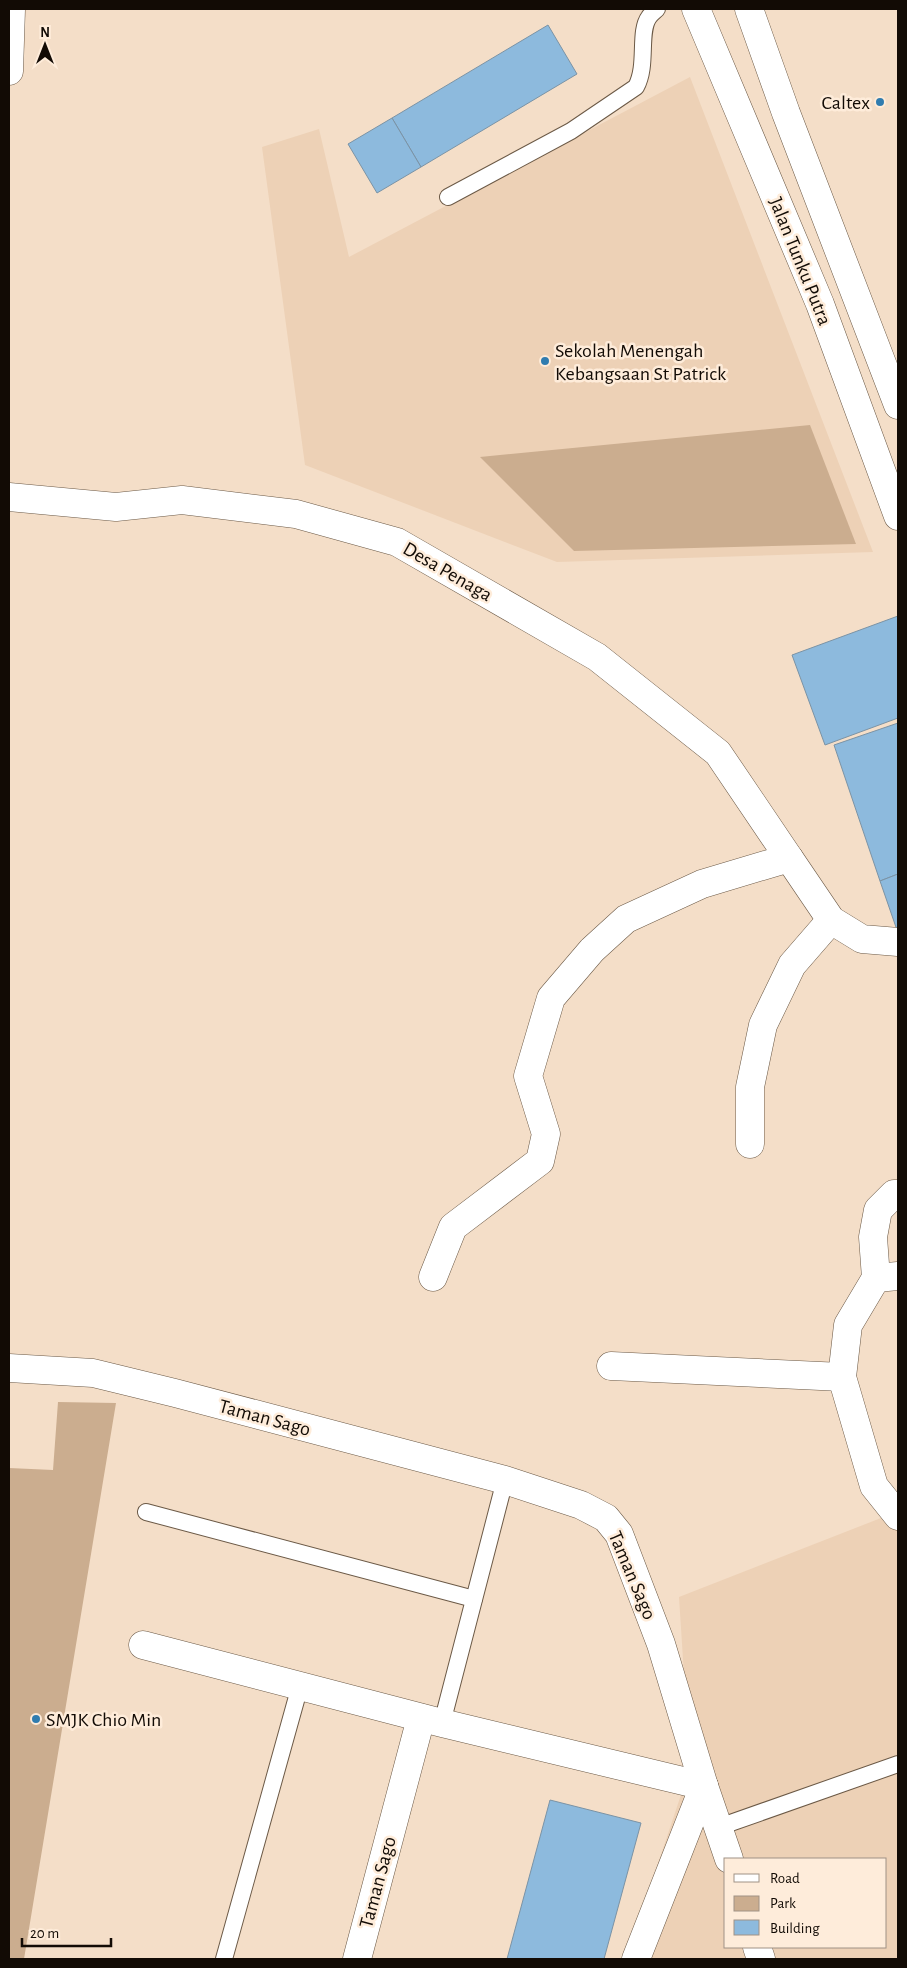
<svg xmlns="http://www.w3.org/2000/svg" width="907" height="1968" viewBox="0 0 907 1968" font-family="'Alegreya Sans',sans-serif">
  <style>
    .built { fill: #edd1b6; fill-rule: evenodd }
    .green { fill: #cbad8f }
    .building { fill: #8dbadd; stroke: #7b93a5 }
    .lines { fill: none; stroke-linecap: round; stroke-linejoin: round }
    .lane-casing { stroke: #6b5946; stroke-width: 18 }
    .street-casing { stroke: #6b5946; stroke-width: 29 }
    .primary-casing { stroke: #6b5946; stroke-width: 29 }
    .lane { stroke: #fff; stroke-width: 16 }
    .street { stroke: #fff; stroke-width: 28 }
    .primary { stroke: #fff; stroke-width: 28 }
    .poi-dot { fill: #307caf; stroke: #feecda; stroke-width: 2 }
    .labels { text-anchor: middle; stroke-width: 5; stroke-linejoin: round; paint-order: stroke }
    .poi-label { font-size: 20px; fill: #120b05; stroke: #feecda; text-anchor: start }
    .street-label { font-size: 20px; fill: #120b05; stroke: #feecda }
  </style>
  <rect width="100%" height="100%" fill="#f4dec8"/>
  <!-- built -->
  <g class="built">
    <polygon points="690,77 873,552 557,562 305,465 262,147 319,129 349,257"/>
    <path d="M 881,1518 L 898,1519 L 898,1959 L 626,1959 L 690,1768 L 679,1597 ZM 726,1859 L 886,1859 L 886,1947 L 726,1947 Z"/>
  </g>
  <!-- green -->
  <g class="green">
    <polygon points="810,425 856,544 574,551 480,457"/>
    <polygon points="58,1402 116,1403 24,1959 9,1959 9,1468 53,1470"/>
  </g>
  <!-- building -->
  <g class="building">
    <polygon points="548,25 577,74 421,167 392,118"/>
    <polygon points="392,118 421,167 377,193 348,144"/>
    <polygon points="898,616 898,718 825,745 792,655"/>
    <polygon points="898,723 898,874 880,881 834,745"/>
    <polygon points="898,874 898,933 880,881"/>
    <polygon points="550,1800 641,1823 604,1959 507,1959"/>
  </g>
  <g class="lines">
    <defs>
      <g id="lane">
        <path d="M 448,197 L 571,131 L 636,87 C 648,65 638,32 649,17 C 651,14 655,11 657,9"/>
        <polyline points="146,1512 474,1599"/>
        <polyline points="442,1723 505,1480"/>
        <polyline points="719,1827 898,1764"/>
        <polyline points="224,1959 300,1686"/>
      </g>
      <g id="street">
        <polyline points="9,71 11,9"/>
        <polyline points="9,497 116,507 182,500 296,514 397,542 597,657 718,753 789,858"/>
        <polyline points="750,1144 750,1087 763,1025 792,965 831,920"/>
        <polyline points="898,1194 894,1194 878,1210 873,1237 876,1278 848,1325 842,1377 874,1486 898,1516"/>
        <polyline points="433,1277 453,1227 540,1161 546,1134 528,1076 551,998 592,950 626,919 702,884 789,858 831,920 862,939 898,942"/>
        <polyline points="876,1278 898,1276"/>
        <polyline points="611,1366 842,1377"/>
        <polyline points="9,1368 93,1373 175,1393 505,1480 581,1505 606,1518 619,1534 661,1644 704,1786 729,1859"/>
        <polyline points="143,1645 442,1723 704,1786"/>
        <polyline points="757,1947 761,1959"/>
        <polyline points="357,1959 421,1718"/>
        <polyline points="636,1959 704,1786"/>
      </g>
      <g id="primary">
        <polyline points="696,9 820,304 898,516"/>
        <polyline points="749,9 786,113 898,405"/>
      </g>
    </defs>
    <!-- lane casing -->
    <use href="#lane" class="lane-casing"/>
    <!-- street casing -->
    <use href="#street" class="street-casing"/>
    <!-- primary casing -->
    <use href="#primary" class="primary-casing"/>
    <!-- lane -->
    <use href="#lane" class="lane"/>
    <!-- street -->
    <use href="#street" class="street"/>
    <!-- primary -->
    <use href="#primary" class="primary"/>
  </g>
  <!-- markers -->
  <g class="poi-dot">
    <circle cx="880" cy="102" r="5"/>
    <circle cx="545" cy="361" r="5"/>
    <circle cx="36" cy="1719" r="5"/>
  </g>
  <g class="labels">
    <!-- poi labels -->
    <g class="poi-label">
      <text x="870" y="109" text-anchor="end">Caltex</text>
      <text x="555" y="357">Sekolah Menengah<tspan x="555" dy="23">Kebangsaan St Patrick</tspan></text>
      <text x="46" y="1726">SMJK Chio Min</text>
    </g>
    <!-- street labels -->
    <g class="street-label">
      <text transform="translate(801 261) rotate(68)" y="7">Jalan Tunku Putra</text>
      <text transform="translate(448 571) rotate(30)" y="7">Desa Penaga</text>
      <text transform="translate(265 1417) rotate(15)" y="7">Taman Sago</text>
      <text transform="translate(633 1575) rotate(67)" y="7">Taman Sago</text>
      <text transform="translate(377 1882) rotate(-75)" y="7">Taman Sago</text>
    </g>
  </g>
  <!-- border -->
  <rect width="907" height="1968" fill="none" stroke="#120b05" stroke-width="20"/>
  <!-- legend -->
  <rect x="724" y="1858" width="162" height="90" fill="#feecda" stroke="#a09285"/>
  <rect x="734" y="1874" width="25" height="8" fill="#ffffff" stroke="#a09285"/>
  <text x="770" y="1883" font-size="15" fill="#120b05">Road</text>
  <rect x="734" y="1896" width="25" height="15" fill="#cbad8f" stroke="#a09285"/>
  <text x="770" y="1908" font-size="15" fill="#120b05">Park</text>
  <rect x="734" y="1920" width="25" height="15" fill="#8dbadd" stroke="#a09285"/>
  <text x="770" y="1933" font-size="15" fill="#120b05">Building</text>
  <!-- north arrow -->
  <g transform="translate(45 45)" stroke="#feecda" stroke-width="4" paint-order="stroke">
  <path d="M0-4L9 19L0 12L-9 19Z" fill="#120b05"/>
  <text y="-8" font-size="14" font-weight="bold" text-anchor="middle" fill="#120b05">N</text>
  </g>
  <!-- scale -->
  <path d="M22 1938v8h89v-8" fill="none" stroke="#120b05" stroke-width="2.5"/>
  <text x="30" y="1938" font-size="15" fill="#120b05" stroke="#feecda" stroke-width="4" paint-order="stroke">20 m</text>
</svg>
